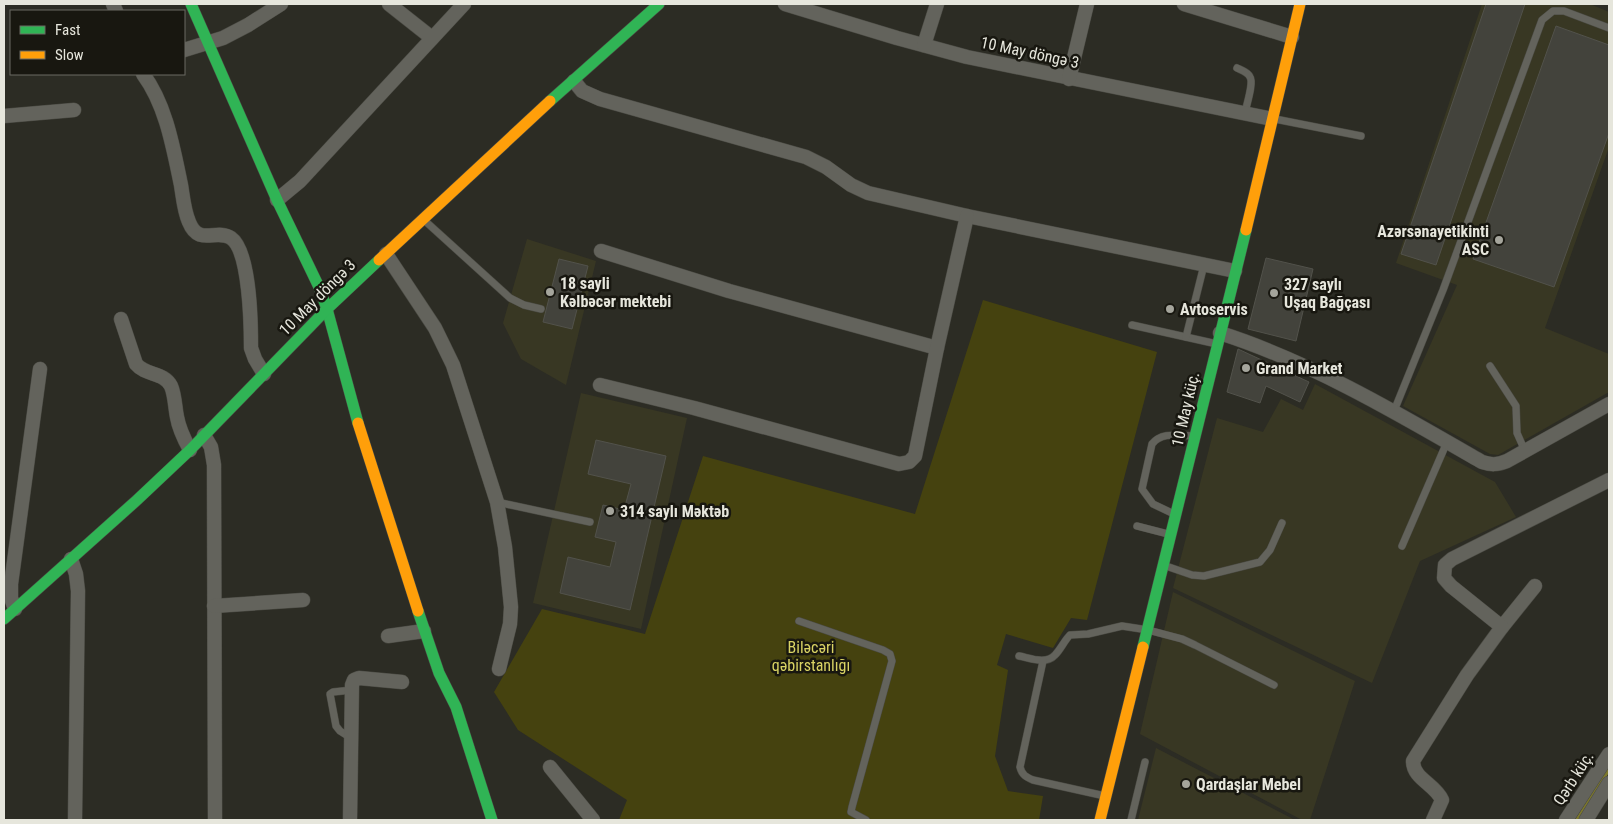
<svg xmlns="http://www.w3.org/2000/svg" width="1613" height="824" viewBox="0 0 1613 824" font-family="'Roboto Condensed',sans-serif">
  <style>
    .built { fill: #383723 }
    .green { fill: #45420f }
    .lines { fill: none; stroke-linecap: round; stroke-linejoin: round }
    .stream { stroke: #7c782c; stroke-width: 4 }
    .building { fill: #43433c; stroke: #52524b }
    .lane-casing { stroke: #4a4a43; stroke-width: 8 }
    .street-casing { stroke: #4a4a43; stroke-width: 15 }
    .fast-casing { stroke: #4a4a43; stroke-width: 12 }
    .slow-casing { stroke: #4a4a43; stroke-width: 12 }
    .lane { stroke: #63635c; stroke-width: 7 }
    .street { stroke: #63635c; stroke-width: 14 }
    .fast { stroke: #30b455; stroke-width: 11 }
    .slow { stroke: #ff9f0a; stroke-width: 11 }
    .poi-dot { fill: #a5a59c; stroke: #181710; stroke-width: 2 }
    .labels { text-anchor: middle; stroke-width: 5; stroke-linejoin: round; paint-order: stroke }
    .street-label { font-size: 16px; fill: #e6e6dc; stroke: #181710 }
    .poi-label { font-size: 16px; font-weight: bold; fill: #e6e6dc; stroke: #181710; text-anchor: start }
    .park-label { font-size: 16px; fill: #d9d364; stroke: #181710 }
  </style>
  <rect width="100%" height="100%" fill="#2c2c24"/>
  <!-- built -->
  <g class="built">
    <polygon points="1482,4 1590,4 1609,12 1609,147 1545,328 1609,354 1609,392 1498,455 1490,454 1403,406 1457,285 1396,263"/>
    <polygon points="527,239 596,261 566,385 521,359 503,323"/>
    <polygon points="1315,384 1495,482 1516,517 1420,561 1372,683 1173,588 1217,418 1263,432 1281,399 1303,410"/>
    <polygon points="581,393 687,418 641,629 533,603"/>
    <polygon points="1173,592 1355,681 1310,820 1302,820 1140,734"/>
    <polygon points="1156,748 1295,820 1138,820"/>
  </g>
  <!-- green -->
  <polygon class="green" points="983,300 1157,352 1087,620 1071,618 1053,648 1006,634 997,665 1008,670 995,756 1008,791 1043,796 1039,820 619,820 627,800 518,730 494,692 542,609 645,634 703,456 915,514"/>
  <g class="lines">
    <!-- stream -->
    <polyline class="stream" points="1577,820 1609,769"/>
  </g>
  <!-- building -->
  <g class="building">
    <polygon points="1486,4 1525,4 1436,265 1401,254"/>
    <polygon points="1556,26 1609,45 1609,133 1554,287 1473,259"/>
    <polygon points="1266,258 1313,269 1296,341 1248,329"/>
    <polygon points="559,259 588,266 572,329 543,322"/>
    <polygon points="1238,349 1309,382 1300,402 1266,386 1260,403 1227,392"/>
    <polygon points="596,440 666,456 630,610 560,593 568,557 610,567 616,542 595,537 603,505 624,510 631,484 588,474"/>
  </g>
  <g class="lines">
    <defs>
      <g id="lane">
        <path d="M 1237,68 C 1241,70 1248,72 1250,77 C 1254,83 1246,106 1245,113"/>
        <polyline points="1275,119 1361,136"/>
        <polyline points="424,220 510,298 524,305 541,309"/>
        <polyline points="1132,325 1217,344"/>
        <polyline points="1186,337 1204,265"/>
        <polyline points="1490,366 1516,406 1517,433 1525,451"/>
        <polyline points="1394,411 1443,290 1542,20 1553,11 1564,11 1609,28"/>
        <polyline points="497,502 590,522"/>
        <path d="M 1174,514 L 1153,504 L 1142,489 L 1152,444 C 1162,431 1179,436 1193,436"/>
        <polyline points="1137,526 1168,534"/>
        <polyline points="1402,546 1447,442"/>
        <polyline points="1166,566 1192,575 1204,576 1260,562 1270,550 1282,523"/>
        <polyline points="799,621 883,650 890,654 892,661 852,807 851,812 866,820"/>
        <path d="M 1019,656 C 1030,658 1046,665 1055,655 C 1061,649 1064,641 1070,635 L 1088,634 L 1122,626 L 1148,630 L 1182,639 L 1195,645 L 1274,685"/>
        <path d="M 1043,661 L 1020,767 C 1022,775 1026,777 1033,780 L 1105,796"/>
        <polyline points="351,738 340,731 336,726 330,694 333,692 352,690"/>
        <polyline points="1131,820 1145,762"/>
      </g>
      <g id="street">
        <polyline points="113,4 116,11"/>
        <polyline points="389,4 432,38"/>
        <polyline points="785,4 897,38 967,57 1272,119"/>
        <polyline points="1184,4 1292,37"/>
        <polyline points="924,45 937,4"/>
        <polyline points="184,50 223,38 248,25 281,4"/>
        <path d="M 143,74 C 166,105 173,147 181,185 C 183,197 184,211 189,222 C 199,247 216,228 231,238 C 250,251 251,326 251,348 L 255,359 L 264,374"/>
        <polyline points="1069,79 1087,4"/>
        <polyline points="574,81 582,91 600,99 806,157 826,167 851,185 868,193 967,216 1235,271"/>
        <polyline points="4,116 74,110"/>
        <polyline points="277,200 300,181 464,4"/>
        <polyline points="601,251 729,291 937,348"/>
        <polyline points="386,254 435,328 453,365 497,502 505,547 511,607 510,624 499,669"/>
        <path d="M 121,319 L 136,364 C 146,376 164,372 171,386 C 175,395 175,408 177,417 C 179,429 184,439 190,450"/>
        <path d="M 1220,333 C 1311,362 1399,414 1482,462 C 1491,465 1497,465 1507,461 L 1609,404"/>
        <polyline points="600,385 694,408 899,464 909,462 915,456 937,348 967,216"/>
        <polyline points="204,435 211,447 214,465 215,820"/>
        <polyline points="71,559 76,574 78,591 75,820"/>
        <polyline points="214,606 303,600"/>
        <polyline points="15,609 11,598 11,584 40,369"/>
        <polyline points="1502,627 1535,586"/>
        <polyline points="388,636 424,631"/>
        <polyline points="550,767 593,820"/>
        <polyline points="350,820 352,685 354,680 359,678 402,682"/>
        <path d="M 1433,820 L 1442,800 C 1435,784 1413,779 1413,761 L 1467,675 L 1502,627 L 1451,586 L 1444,578 L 1445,565 L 1452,559 L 1609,480"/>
        <polyline points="1566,820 1609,754"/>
        <polyline points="1586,820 1609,783"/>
      </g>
      <g id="fast">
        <polyline points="191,4 277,200 319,287 327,309 358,423"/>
        <polyline points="550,101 659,4"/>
        <polyline points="418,611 439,673 456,707 492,820"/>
        <polyline points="4,619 137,500 190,450 327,309 379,260"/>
        <polyline points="1143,647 1246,230"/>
      </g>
      <g id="slow">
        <polyline points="1246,230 1300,4"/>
        <polyline points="379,260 550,101"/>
        <polyline points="358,423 418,611"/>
        <polyline points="1100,820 1143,647"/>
      </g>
    </defs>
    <!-- lane casing -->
    <use href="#lane" class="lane-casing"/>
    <!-- street casing -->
    <use href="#street" class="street-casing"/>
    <!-- fast casing -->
    <use href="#fast" class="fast-casing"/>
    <!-- slow casing -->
    <use href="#slow" class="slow-casing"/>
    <!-- lane -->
    <use href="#lane" class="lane"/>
    <!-- street -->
    <use href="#street" class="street"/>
    <!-- fast -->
    <use href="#fast" class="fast"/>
    <!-- slow -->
    <use href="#slow" class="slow"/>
  </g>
  <!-- markers -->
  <g class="poi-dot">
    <circle cx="1499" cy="240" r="5"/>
    <circle cx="550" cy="292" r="5"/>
    <circle cx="1274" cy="293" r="5"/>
    <circle cx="1170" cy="309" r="5"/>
    <circle cx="1246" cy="368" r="5"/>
    <circle cx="610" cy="511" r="5"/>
    <circle cx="1186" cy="784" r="5"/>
  </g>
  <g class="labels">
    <!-- street labels -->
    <g class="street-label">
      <text transform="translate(1030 52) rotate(12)" y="6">10 May döngə 3</text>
      <text transform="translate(317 297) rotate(-45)" y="6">10 May döngə 3</text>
      <text transform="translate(1185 409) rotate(-77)" y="6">10 May küç.</text>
      <text transform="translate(1573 778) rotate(-57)" y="6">Qərb küç.</text>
    </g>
    <!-- poi labels -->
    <g class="poi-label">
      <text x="1489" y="237" text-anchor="end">Azərsənayetikinti<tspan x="1489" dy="18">ASC</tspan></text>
      <text x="560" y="289">18 sayli<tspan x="560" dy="18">Kəlbəcər mektebi</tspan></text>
      <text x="1284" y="290">327 saylı<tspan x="1284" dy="18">Uşaq Bağçası</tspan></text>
      <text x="1180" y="315">Avtoservis</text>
      <text x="1256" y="374">Grand Market</text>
      <text x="620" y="517">314 saylı Məktəb</text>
      <text x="1196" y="790">Qardaşlar Mebel</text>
    </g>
    <!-- park labels -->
    <g class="park-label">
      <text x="811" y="653">Biləcəri<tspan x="811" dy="18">qəbirstanlığı</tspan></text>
    </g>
  </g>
  <!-- border -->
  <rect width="1613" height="824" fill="none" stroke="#e6e6dc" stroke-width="10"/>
  <!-- legend -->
  <rect x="10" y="10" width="175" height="65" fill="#181710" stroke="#6a6a62"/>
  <rect x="20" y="26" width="25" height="8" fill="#30b455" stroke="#6a6a62"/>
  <text x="55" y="35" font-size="15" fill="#e6e6dc">Fast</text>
  <rect x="20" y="51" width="25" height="8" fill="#ff9f0a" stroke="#6a6a62"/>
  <text x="55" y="60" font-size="15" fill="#e6e6dc">Slow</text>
</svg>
